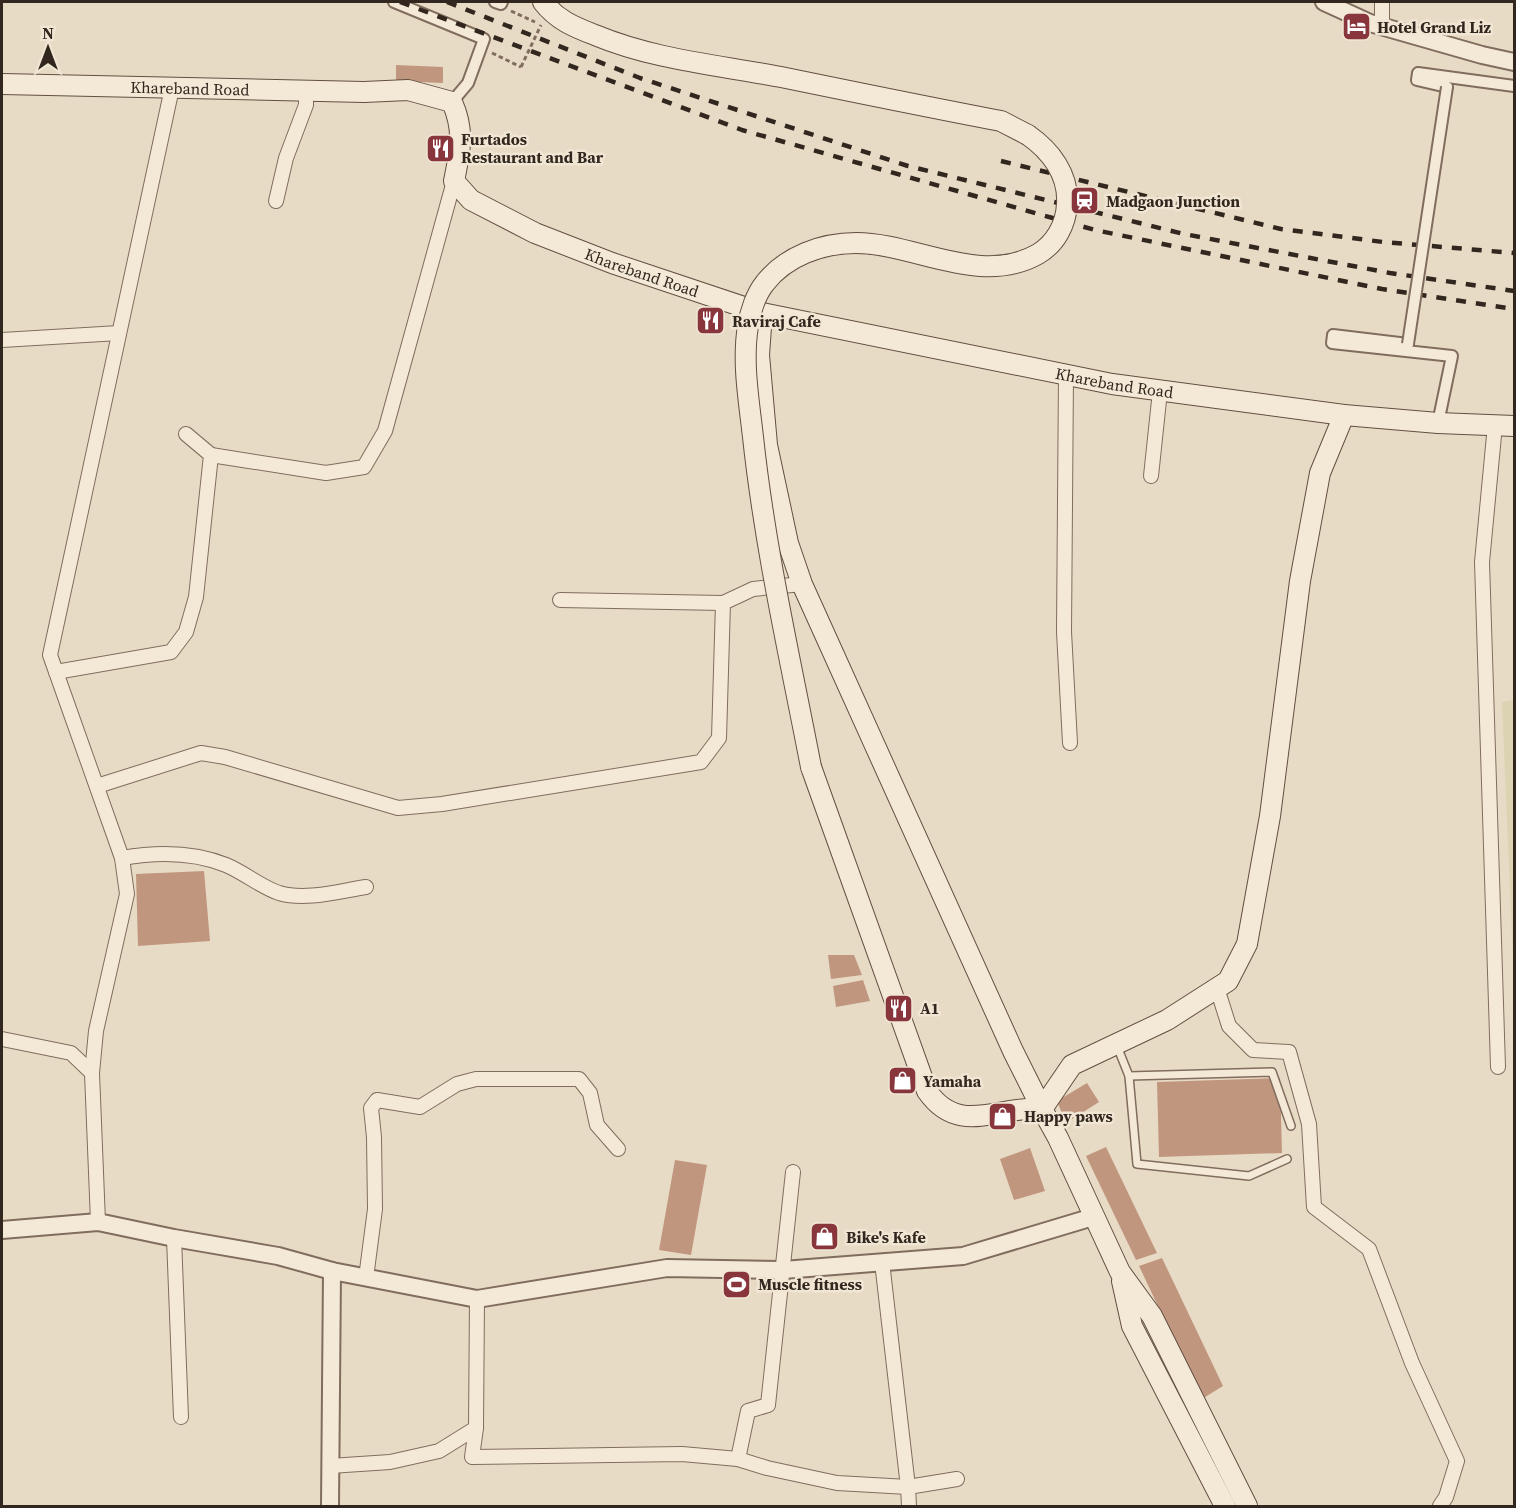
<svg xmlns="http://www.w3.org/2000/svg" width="1516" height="1508" viewBox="0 0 1516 1508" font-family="'Source Serif 4',serif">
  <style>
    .farmland { fill: #dcd3b3 }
    .building { fill: #c1967f }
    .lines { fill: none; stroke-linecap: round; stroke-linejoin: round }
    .service-casing { stroke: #806d5d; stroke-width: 10 }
    .pedestrian-casing { stroke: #806d5d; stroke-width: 14 }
    .minor-casing { stroke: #806d5d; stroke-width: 16 }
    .tertiary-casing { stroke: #806d5d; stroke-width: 20 }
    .secondary-casing { stroke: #624f40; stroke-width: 22 }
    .path { stroke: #806d5d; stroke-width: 3; stroke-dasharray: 4.5 3; stroke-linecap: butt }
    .service { stroke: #f4e9d7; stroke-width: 7 }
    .pedestrian { stroke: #f4e9d7; stroke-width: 10 }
    .minor { stroke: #f4e9d7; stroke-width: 14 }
    .tertiary { stroke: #f4e9d7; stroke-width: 16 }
    .secondary { stroke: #f4e9d7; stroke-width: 20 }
    .rail { stroke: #32271f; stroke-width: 4.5; stroke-dasharray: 10 10; stroke-linecap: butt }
    .pedestrian-bridge-casing { stroke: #806d5d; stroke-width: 14; stroke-linecap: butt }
    .secondary-bridge-casing { stroke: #624f40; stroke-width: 22; stroke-linecap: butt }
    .path-bridge { stroke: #806d5d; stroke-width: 3; stroke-dasharray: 4.5 3; stroke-linecap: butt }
    .pedestrian-bridge { stroke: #f4e9d7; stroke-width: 10 }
    .secondary-bridge { stroke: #f4e9d7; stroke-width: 20 }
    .labels { text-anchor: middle; stroke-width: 5; stroke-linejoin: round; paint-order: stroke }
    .poi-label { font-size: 16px; font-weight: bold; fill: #32271f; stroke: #f0e6d3; text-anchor: start }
    .street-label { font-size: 16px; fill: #32271f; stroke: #f0e6d3 }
  </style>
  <rect width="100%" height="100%" fill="#e8dbc5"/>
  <!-- farmland -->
  <polygon class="farmland" points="1514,700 1514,985 1502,702"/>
  <!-- building -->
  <g class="building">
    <polygon points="1349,19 1366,26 1362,37 1344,31"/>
    <polygon points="396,65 443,67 443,83 396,81"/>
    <polygon points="204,871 210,941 138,946 136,874"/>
    <polygon points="828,955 854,955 862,975 831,979"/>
    <polygon points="863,980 870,1001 836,1007 833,986"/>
    <polygon points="1280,1078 1282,1153 1159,1157 1157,1082"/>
    <polygon points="1087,1083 1099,1102 1066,1123 1057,1101"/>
    <polygon points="1106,1147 1157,1253 1136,1260 1086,1156"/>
    <polygon points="1030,1148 1045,1191 1014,1200 1000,1159"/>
    <polygon points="675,1160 707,1165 691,1255 659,1250"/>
    <polygon points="1162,1258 1223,1386 1202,1399 1139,1266"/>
  </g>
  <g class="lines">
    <defs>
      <g id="service">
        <polyline points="1117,1046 1129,1076 1272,1072 1291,1126"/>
        <polyline points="1129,1076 1137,1164 1249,1176 1287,1159"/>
      </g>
      <g id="pedestrian">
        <polyline points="394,2 484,39 468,83 452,102"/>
        <polyline points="495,2 501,4 502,2"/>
        <polyline points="1447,87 1417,80 1418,73 1514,86"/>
        <polyline points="1408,344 1333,335 1332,343 1452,356 1438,423"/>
      </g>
      <g id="minor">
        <polyline points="1382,27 1382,2"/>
        <polyline points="276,201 286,158 306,105 306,91"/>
        <polyline points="2,340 119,333"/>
        <polyline points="1066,375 1064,632 1070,743"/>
        <polyline points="1495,425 1482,562 1498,1067"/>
        <polyline points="211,455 326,473 364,467 385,431 454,181"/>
        <polyline points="1151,476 1160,391"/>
        <polyline points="560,600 723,603"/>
        <polyline points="56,672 171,652 186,632 196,597 211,455 186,434"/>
        <polyline points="97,786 201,753 225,757 398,808 442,804 701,762 719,738 723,603 753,589 802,584"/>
        <path d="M 122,858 C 156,852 194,852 226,865 C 245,873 261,887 279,893 C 306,901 339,891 366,887"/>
        <polyline points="1217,988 1229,1026 1253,1050 1289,1052 1309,1124 1314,1207 1369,1249 1412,1363 1457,1461 1446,1497 1440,1506"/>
        <polyline points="2,1039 71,1053 92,1073"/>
        <polyline points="793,1172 768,1405 748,1411 738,1459 767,1468 837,1483 908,1487 909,1506"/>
        <polyline points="98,1222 92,1073 96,1031 127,894 122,858 50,655 172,88"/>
        <polyline points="174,1238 181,1417"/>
        <polyline points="882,1262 908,1487 957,1479"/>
        <polyline points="366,1278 375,1209 374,1137 371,1108 377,1100 420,1107 457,1084 476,1079 579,1079 590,1093 597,1125 618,1149"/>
        <polyline points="477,1299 476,1428 472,1457 682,1454 738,1459"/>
        <polyline points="330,1466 390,1462 439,1451 476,1428"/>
      </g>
      <g id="tertiary">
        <polyline points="1324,2 1370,23 1482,55 1514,62"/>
        <polyline points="2,1230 98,1222 174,1238 278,1256 332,1271 477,1299 667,1268 783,1270 963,1256 1093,1217"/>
        <polyline points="330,1506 332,1271"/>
      </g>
      <g id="secondary">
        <path d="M 543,2 C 557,20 574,27 595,35 C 655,60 719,65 781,77 C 854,92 927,107 1001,121 L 1028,135"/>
        <path id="s1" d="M 2,84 L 364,92 L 408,90 L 452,102 C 465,131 460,151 454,181 L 471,200 L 535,233 L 612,263 L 762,313 L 1112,384 L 1344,415 L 1438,423 L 1514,426"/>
        <polyline points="762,313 759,355 767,445 788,543 802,584 1013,1051 1042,1109 1072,1065 1167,1020 1228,981 1247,944 1270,816 1300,581 1320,473 1344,415"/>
        <path d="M 811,767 L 927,1091 C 959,1137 998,1105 1042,1109 L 1058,1138 L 1120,1272 L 1152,1316 L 1247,1506"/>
        <polyline points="1122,1281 1132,1326 1225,1506"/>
      </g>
    </defs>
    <!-- service casing -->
    <use href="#service" class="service-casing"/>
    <!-- pedestrian casing -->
    <use href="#pedestrian" class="pedestrian-casing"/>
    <!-- minor casing -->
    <use href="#minor" class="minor-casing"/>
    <!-- tertiary casing -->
    <use href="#tertiary" class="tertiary-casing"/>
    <!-- secondary casing -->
    <use href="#secondary" class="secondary-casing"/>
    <!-- path -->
    <g class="path">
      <polyline points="511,11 535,22"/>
      <polyline points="492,53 521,67"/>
    </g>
    <!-- service -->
    <use href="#service" class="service"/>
    <!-- pedestrian -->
    <use href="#pedestrian" class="pedestrian"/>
    <!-- minor -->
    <use href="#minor" class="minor"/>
    <!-- tertiary -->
    <use href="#tertiary" class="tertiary"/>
    <!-- secondary -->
    <use href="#secondary" class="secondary"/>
    <!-- rail -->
    <g class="rail">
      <polyline points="400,2 742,130 1095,230 1382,289 1514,309"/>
      <polyline points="447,2 640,78 908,166 1184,234 1390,273 1514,291"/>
      <polyline points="1001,161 1281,229 1383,242 1514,253"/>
    </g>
    <defs>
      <polyline id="pedestrian-bridge" points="1408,344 1447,87"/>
      <path id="secondary-bridge" d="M 811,767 C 790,658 765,549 753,437 C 749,401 742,362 748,326 C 750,312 756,294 765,283 C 786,256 822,243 856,243 C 915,243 980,287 1038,254 C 1055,244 1066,225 1067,204 C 1069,175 1051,151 1028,135"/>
    </defs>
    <!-- pedestrian-bridge casing -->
    <use href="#pedestrian-bridge" class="pedestrian-bridge-casing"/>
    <!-- secondary-bridge casing -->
    <use href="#secondary-bridge" class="secondary-bridge-casing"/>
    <!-- path-bridge -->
    <polyline class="path-bridge" points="521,67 541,25"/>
    <!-- pedestrian-bridge -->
    <use href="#pedestrian-bridge" class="pedestrian-bridge"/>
    <!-- secondary-bridge -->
    <use href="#secondary-bridge" class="secondary-bridge"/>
  </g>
  <!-- icons -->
  <defs>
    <symbol id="hotel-square" viewBox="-11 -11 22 22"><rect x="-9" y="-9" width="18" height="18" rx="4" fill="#88353c" stroke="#f0e6d3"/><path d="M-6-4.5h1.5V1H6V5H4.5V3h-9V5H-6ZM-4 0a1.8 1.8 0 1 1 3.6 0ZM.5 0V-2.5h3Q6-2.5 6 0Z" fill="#fff"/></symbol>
    <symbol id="restaurant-square" viewBox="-11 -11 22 22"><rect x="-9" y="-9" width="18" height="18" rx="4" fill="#88353c" stroke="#f0e6d3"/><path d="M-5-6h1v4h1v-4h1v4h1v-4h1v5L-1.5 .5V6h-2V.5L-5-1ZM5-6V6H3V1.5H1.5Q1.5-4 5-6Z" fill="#fff"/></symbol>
    <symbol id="station-square" viewBox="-11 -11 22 22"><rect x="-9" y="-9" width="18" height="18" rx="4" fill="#88353c" stroke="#f0e6d3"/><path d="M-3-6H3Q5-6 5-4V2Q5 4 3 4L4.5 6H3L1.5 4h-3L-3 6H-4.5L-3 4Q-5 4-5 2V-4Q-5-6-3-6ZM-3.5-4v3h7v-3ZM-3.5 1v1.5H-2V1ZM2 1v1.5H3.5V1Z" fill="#fff"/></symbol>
    <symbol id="shop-square" viewBox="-11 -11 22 22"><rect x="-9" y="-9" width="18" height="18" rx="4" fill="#88353c" stroke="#f0e6d3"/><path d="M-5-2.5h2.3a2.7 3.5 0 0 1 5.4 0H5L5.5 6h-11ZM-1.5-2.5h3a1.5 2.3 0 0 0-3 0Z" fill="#fff"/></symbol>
    <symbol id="stadium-square" viewBox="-11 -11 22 22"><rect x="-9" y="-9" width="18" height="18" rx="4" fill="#88353c" stroke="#f0e6d3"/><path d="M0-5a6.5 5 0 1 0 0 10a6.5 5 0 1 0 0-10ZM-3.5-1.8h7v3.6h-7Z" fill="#fff"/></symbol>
  </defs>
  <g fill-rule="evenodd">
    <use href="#hotel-square" x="1340" y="10" width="33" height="33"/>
    <use href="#restaurant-square" x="424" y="132" width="33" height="33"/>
    <use href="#station-square" x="1068" y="184" width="33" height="33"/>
    <use href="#restaurant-square" x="694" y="304" width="33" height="33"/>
    <use href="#restaurant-square" x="882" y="992" width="33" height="33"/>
    <use href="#shop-square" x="886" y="1064" width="33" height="33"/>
    <use href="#shop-square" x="986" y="1100" width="33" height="33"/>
    <use href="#shop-square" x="808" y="1220" width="33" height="33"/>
    <use href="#stadium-square" x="720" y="1268" width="33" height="33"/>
  </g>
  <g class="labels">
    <!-- poi labels -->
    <g class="poi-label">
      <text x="1377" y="33">Hotel Grand Liz</text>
      <text x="461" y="145">Furtados<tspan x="461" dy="18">Restaurant and Bar</tspan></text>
      <text x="1106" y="207">Madgaon Junction</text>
      <text x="732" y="327">Raviraj Cafe</text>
      <text x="920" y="1014">A1</text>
      <text x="923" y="1087">Yamaha</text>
      <text x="1024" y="1122">Happy paws</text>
      <text x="846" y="1243">Bike's Kafe</text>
      <text x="758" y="1290">Muscle fitness</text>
    </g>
    <!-- street labels -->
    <g class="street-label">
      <text dy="6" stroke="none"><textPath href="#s1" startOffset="188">Khareband Road</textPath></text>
      <text dy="6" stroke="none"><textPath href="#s1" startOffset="744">Khareband Road</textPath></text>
      <text dy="6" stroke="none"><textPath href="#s1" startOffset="1230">Khareband Road</textPath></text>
    </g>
  </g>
  <!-- border -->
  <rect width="1516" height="1508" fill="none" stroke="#32271f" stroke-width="6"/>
  <!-- north arrow -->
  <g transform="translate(48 48)" stroke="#f0e6d3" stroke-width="4.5" paint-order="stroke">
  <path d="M0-4.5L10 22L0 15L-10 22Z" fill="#32271f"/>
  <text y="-9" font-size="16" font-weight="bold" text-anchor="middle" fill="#32271f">N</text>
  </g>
</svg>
